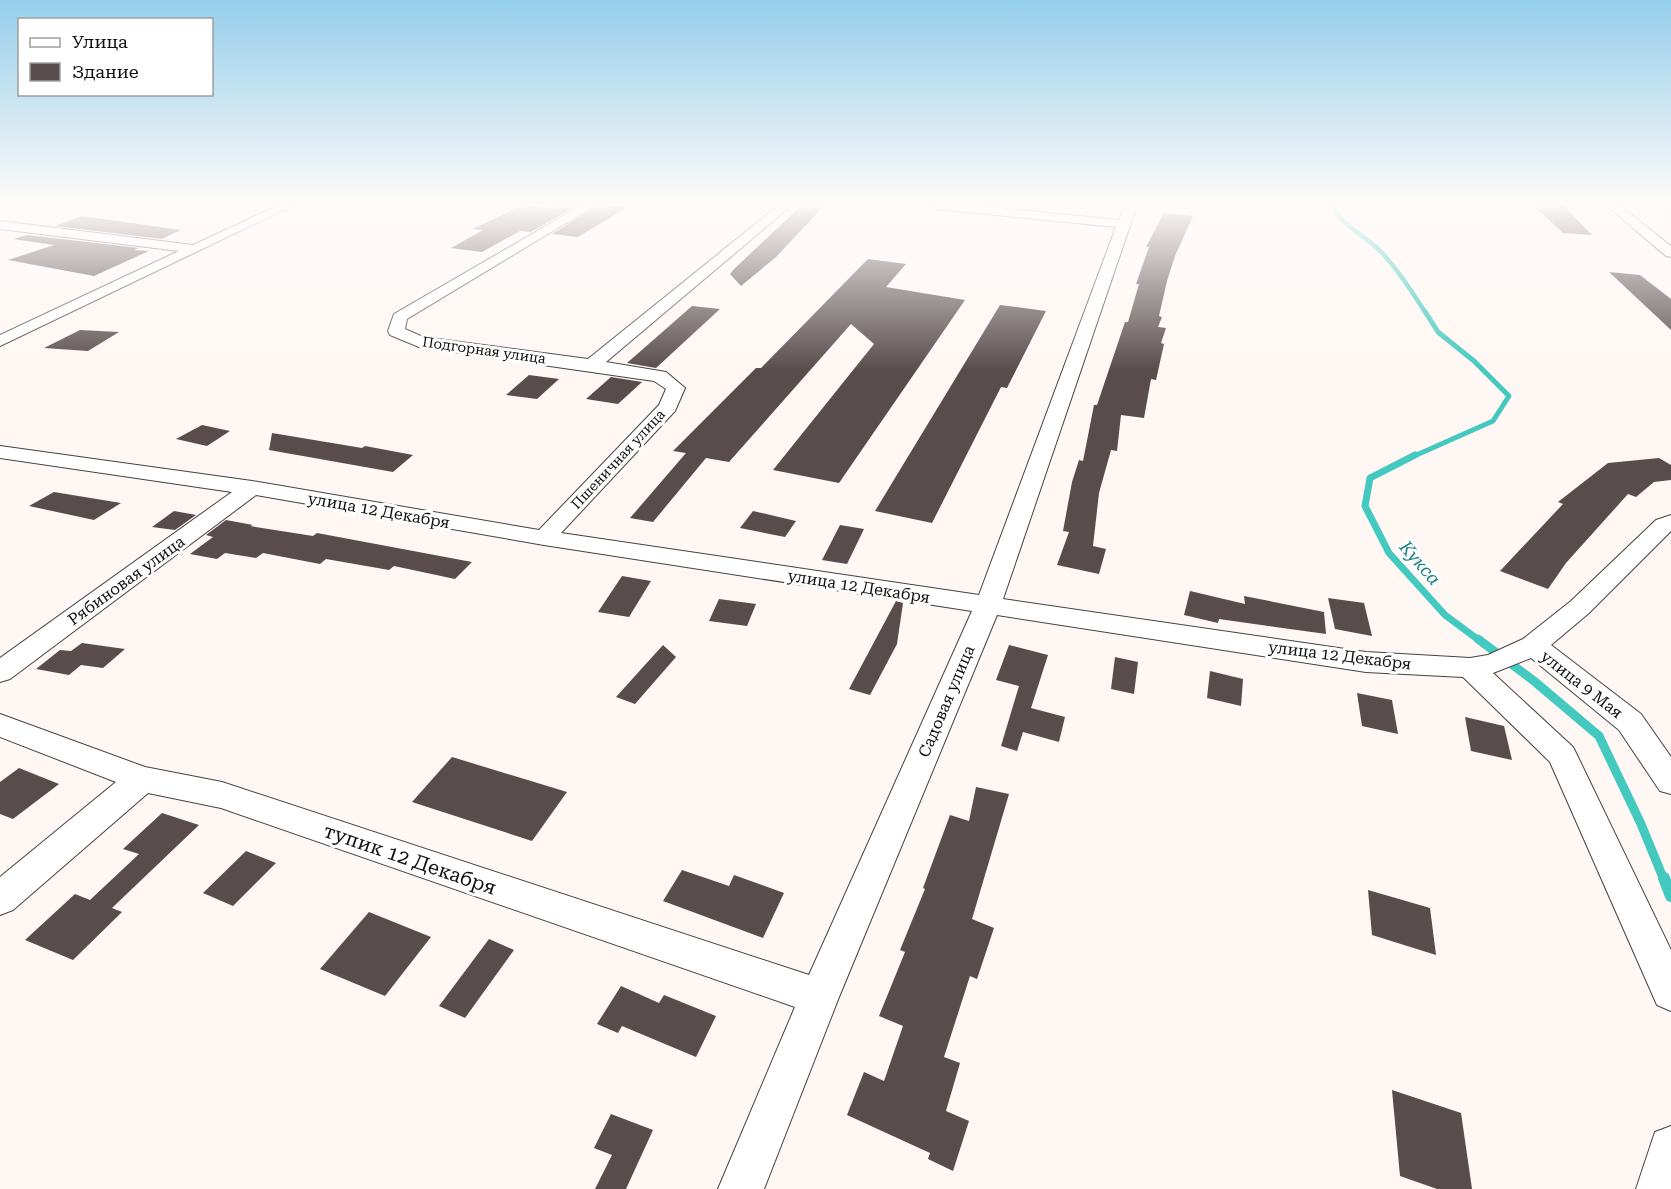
<svg xmlns="http://www.w3.org/2000/svg" width="1671" height="1189" viewBox="0 0 1671 1189" font-family="'Roboto Serif',serif">
  <style>
    .lines { fill: none; stroke-linecap: round; stroke-linejoin: round }
    .stream-far4 { stroke: #43c9bf; stroke-width: 4.5 }
    .stream-far3 { stroke: #43c9bf; stroke-width: 5 }
    .stream-far2 { stroke: #43c9bf; stroke-width: 7 }
    .stream-far1 { stroke: #43c9bf; stroke-width: 9 }
    .stream { stroke: #43c9bf; stroke-width: 12 }
    .building { fill: #584c4d }
    .minor-casing { stroke: #434343; stroke-width: 2 }
    .minor { fill: #fff; fill-rule: evenodd }
    .labels { text-anchor: middle; stroke-width: 6; stroke-linejoin: round; paint-order: stroke }
    .far-street-label { font-size: 14px; fill: #101010; stroke: #fff }
    .street-label { font-size: 16px; fill: #101010; stroke: #fff }
    .water-label { font-size: 18px; font-style: italic; fill: #1a837f; stroke: #fff }
    .near-street-label { font-size: 20px; fill: #101010; stroke: #fff }
  </style>
  <rect width="100%" height="100%" fill="#fff7f3"/>
  <g class="lines">
    <!-- stream-far4 -->
    <path class="stream-far4" d="M 1333,205 C 1340,225 1361,233 1376,247 C 1396,266 1412,292 1427,315"/>
    <!-- stream-far3 -->
    <polyline class="stream-far3" points="1412,457 1493,421 1509,396 1474,361 1438,332 1426,313"/>
    <!-- stream-far2 -->
    <polyline class="stream-far2" points="1415,455 1370,478 1365,506 1389,553 1445,615 1480,641"/>
    <!-- stream-far1 -->
    <polyline class="stream-far1" points="1478,639 1534,681 1599,736 1641,824 1664,880"/>
    <!-- stream -->
    <polyline class="stream" points="1664,878 1671,896"/>
  </g>
  <!-- building -->
  <g class="building">
    <polygon points="522,205 557,209 557,205 578,205 531,232 520,231 482,252 451,248 483,230 473,229"/>
    <polygon points="598,205 628,207 578,237 552,234"/>
    <polygon points="802,205 821,205 823,207 776,257 741,286 730,274 734,269"/>
    <polygon points="1533,205 1563,205 1592,235 1563,233"/>
    <polygon points="1164,213 1193,216 1175,256 1167,281 1159,316 1162,317 1158,327 1166,328 1161,343 1164,344 1156,380 1151,379 1144,418 1121,415 1117,451 1111,450 1099,493 1093,546 1106,549 1099,574 1057,565 1069,532 1063,531 1072,482 1079,460 1083,461 1094,405 1097,405 1125,322 1128,322 1139,284 1136,284 1149,247 1146,247"/>
    <polygon points="82,216 181,230 162,239 55,226"/>
    <polygon points="27,235 139,248 134,250 149,251 94,276 8,260 54,245 13,239"/>
    <polygon points="868,259 906,264 886,287 965,300 839,483 773,470 874,344 851,324 729,462 706,458 653,522 630,518 686,453 673,451 756,368 761,368"/>
    <polygon points="1609,272 1640,275 1671,299 1671,330"/>
    <polygon points="1000,305 1046,311 1007,388 1001,387 932,523 875,511"/>
    <polygon points="692,306 720,309 656,368 627,363"/>
    <polygon points="80,330 119,332 88,351 44,348"/>
    <polygon points="529,375 559,379 537,399 506,395"/>
    <polygon points="611,377 642,382 618,404 586,399"/>
    <polygon points="202,425 230,431 207,446 176,439"/>
    <polygon points="272,433 362,448 365,446 413,455 393,472 269,450"/>
    <polygon points="1659,458 1671,465 1671,480 1654,482 1636,497 1628,494 1566,563 1548,589 1500,571 1563,504 1558,502 1608,463"/>
    <polygon points="54,492 121,503 94,520 29,506"/>
    <polygon points="174,511 196,515 175,530 152,527"/>
    <polygon points="753,511 796,521 785,537 740,528"/>
    <polygon points="226,520 253,525 250,526 313,536 317,533 472,562 455,579 394,566 389,570 326,559 320,564 263,553 256,558 225,553 217,559 190,554 213,537 206,535"/>
    <polygon points="840,525 864,529 847,564 822,560"/>
    <polygon points="622,576 651,581 629,617 598,612"/>
    <polygon points="1190,591 1245,604 1244,596 1324,612 1326,634 1219,619 1218,623 1184,615"/>
    <polygon points="1328,598 1364,603 1372,636 1335,629"/>
    <polygon points="719,599 756,604 747,626 709,621"/>
    <polygon points="896,601 903,603 897,644 870,695 849,689"/>
    <polygon points="82,643 125,649 103,668 81,665 69,675 36,669 60,650 71,651"/>
    <polygon points="663,645 676,657 635,704 616,697"/>
    <polygon points="1009,645 1048,655 1031,708 1065,717 1059,742 1023,732 1017,751 1001,746 1019,686 996,680"/>
    <polygon points="1115,657 1138,662 1134,694 1111,689"/>
    <polygon points="1210,671 1243,679 1241,706 1207,698"/>
    <polygon points="1357,693 1392,700 1398,734 1362,726"/>
    <polygon points="1465,717 1504,726 1512,760 1471,751"/>
    <polygon points="452,757 567,792 532,841 412,802"/>
    <polygon points="19,768 59,784 13,819 0,814 0,782"/>
    <polygon points="976,787 1009,794 972,919 994,928 977,979 970,976 944,1057 960,1063 946,1111 969,1121 953,1171 928,1159 930,1153 847,1115 864,1072 884,1081 903,1026 879,1016 905,952 900,950 925,889 923,888 950,815 969,821"/>
    <polygon points="162,813 199,825 112,908 122,912 73,960 25,940 75,894 90,900 139,854 123,849"/>
    <polygon points="246,851 276,863 233,906 203,893"/>
    <polygon points="682,870 729,886 734,875 784,893 763,938 663,901"/>
    <polygon points="1368,890 1430,908 1436,955 1372,935"/>
    <polygon points="369,912 431,937 385,996 320,969"/>
    <polygon points="489,939 514,950 465,1018 439,1006"/>
    <polygon points="621,986 659,1003 664,995 716,1016 696,1057 622,1026 618,1033 597,1024"/>
    <polygon points="1392,1090 1461,1113 1472,1189 1437,1189 1400,1176"/>
    <polygon points="611,1114 653,1130 626,1189 595,1189 612,1155 594,1148"/>
  </g>
  <g class="lines">
    <defs>
      <g id="minor">
        <polygon points="279,205 294,205 0,346 0,335 179,251 0,229 0,221 193,245"/>
        <polygon points="582,205 596,205 407,319 405,329 423,337 588,359 779,205 792,205 606,362 666,372 685,388 675,411 561,533 979,595 1116,227 936,209 930,205 968,205 1119,220 1125,205 1137,205 1003,599 1366,652 1470,658 1488,655 1523,639 1571,601 1656,520 1671,515 1671,531 1589,613 1551,645 1641,714 1671,757 1671,794 1660,791 1619,730 1531,658 1493,673 1573,747 1577,755 1671,950 1671,1011 1657,1005 1550,762 1463,677 1366,672 997,615 839,997 764,1189 718,1189 795,1007 221,808 148,793 13,910 0,915 0,877 116,782 0,737 0,714 145,767 222,782 809,975 972,611 544,545 256,495 10,679 0,682 0,658 232,492 0,458 0,446 252,481 539,530 659,405 666,389 654,381 419,347 390,335 388,331 394,314"/>
        <polygon points="1606,205 1619,205 1671,246 1671,257 1666,256"/>
        <polygon points="1671,1126 1671,1189 1636,1189 1655,1132"/>
      </g>
    </defs>
    <!-- minor casing -->
    <use href="#minor" class="minor-casing"/>
    <!-- minor -->
    <use href="#minor" class="minor"/>
  </g>
  <!-- sky -->
  <linearGradient id="sky" x2="0" y2="1"><stop stop-color="#95ceeb"/><stop offset="0.55" stop-color="#fffbfa"/><stop offset="1" stop-color="#fffbfa" stop-opacity="0"/></linearGradient>
  <rect width="1671" height="371" fill="url(#sky)"/>
  <g class="labels">
    <!-- far-street labels -->
    <g class="far-street-label">
      <text transform="translate(484 350) rotate(8)" y="5">Подгорная улица</text>
      <text transform="translate(618 459) rotate(-47)" y="5">Пшеничная улица</text>
    </g>
    <!-- street labels -->
    <g class="street-label">
      <text transform="translate(379 510) rotate(10)" y="6">улица 12 Декабря</text>
      <text transform="translate(126 580) rotate(-36)" y="6">Рябиновая улица</text>
      <text transform="translate(859 586) rotate(9)" y="6">улица 12 Декабря</text>
      <text transform="translate(1340 655) rotate(7)" y="6">улица 12 Декабря</text>
      <text transform="translate(1582 684) rotate(38)" y="6">улица 9 Мая</text>
      <text transform="translate(946 701) rotate(-67)" y="6">Садовая улица</text>
    </g>
    <!-- water labels -->
    <g class="water-label">
      <text transform="translate(1420 563) rotate(49)" y="6">Кукса</text>
    </g>
    <!-- near-street labels -->
    <g class="near-street-label">
      <text transform="translate(410 859) rotate(19)" y="7">тупик 12 Декабря</text>
    </g>
  </g>
  <!-- legend -->
  <rect x="18" y="18" width="195" height="78" fill="#ffffff" stroke="#9f9f9f" stroke-width="1.5"/>
  <rect x="30" y="38" width="30" height="9" fill="#ffffff" stroke="#9f9f9f" stroke-width="1.5"/>
  <text x="72" y="48" font-size="18" fill="#101010">Улица</text>
  <rect x="30" y="63" width="30" height="18" fill="#584c4d" stroke="#9f9f9f" stroke-width="1.5"/>
  <text x="72" y="78" font-size="18" fill="#101010">Здание</text>
</svg>
